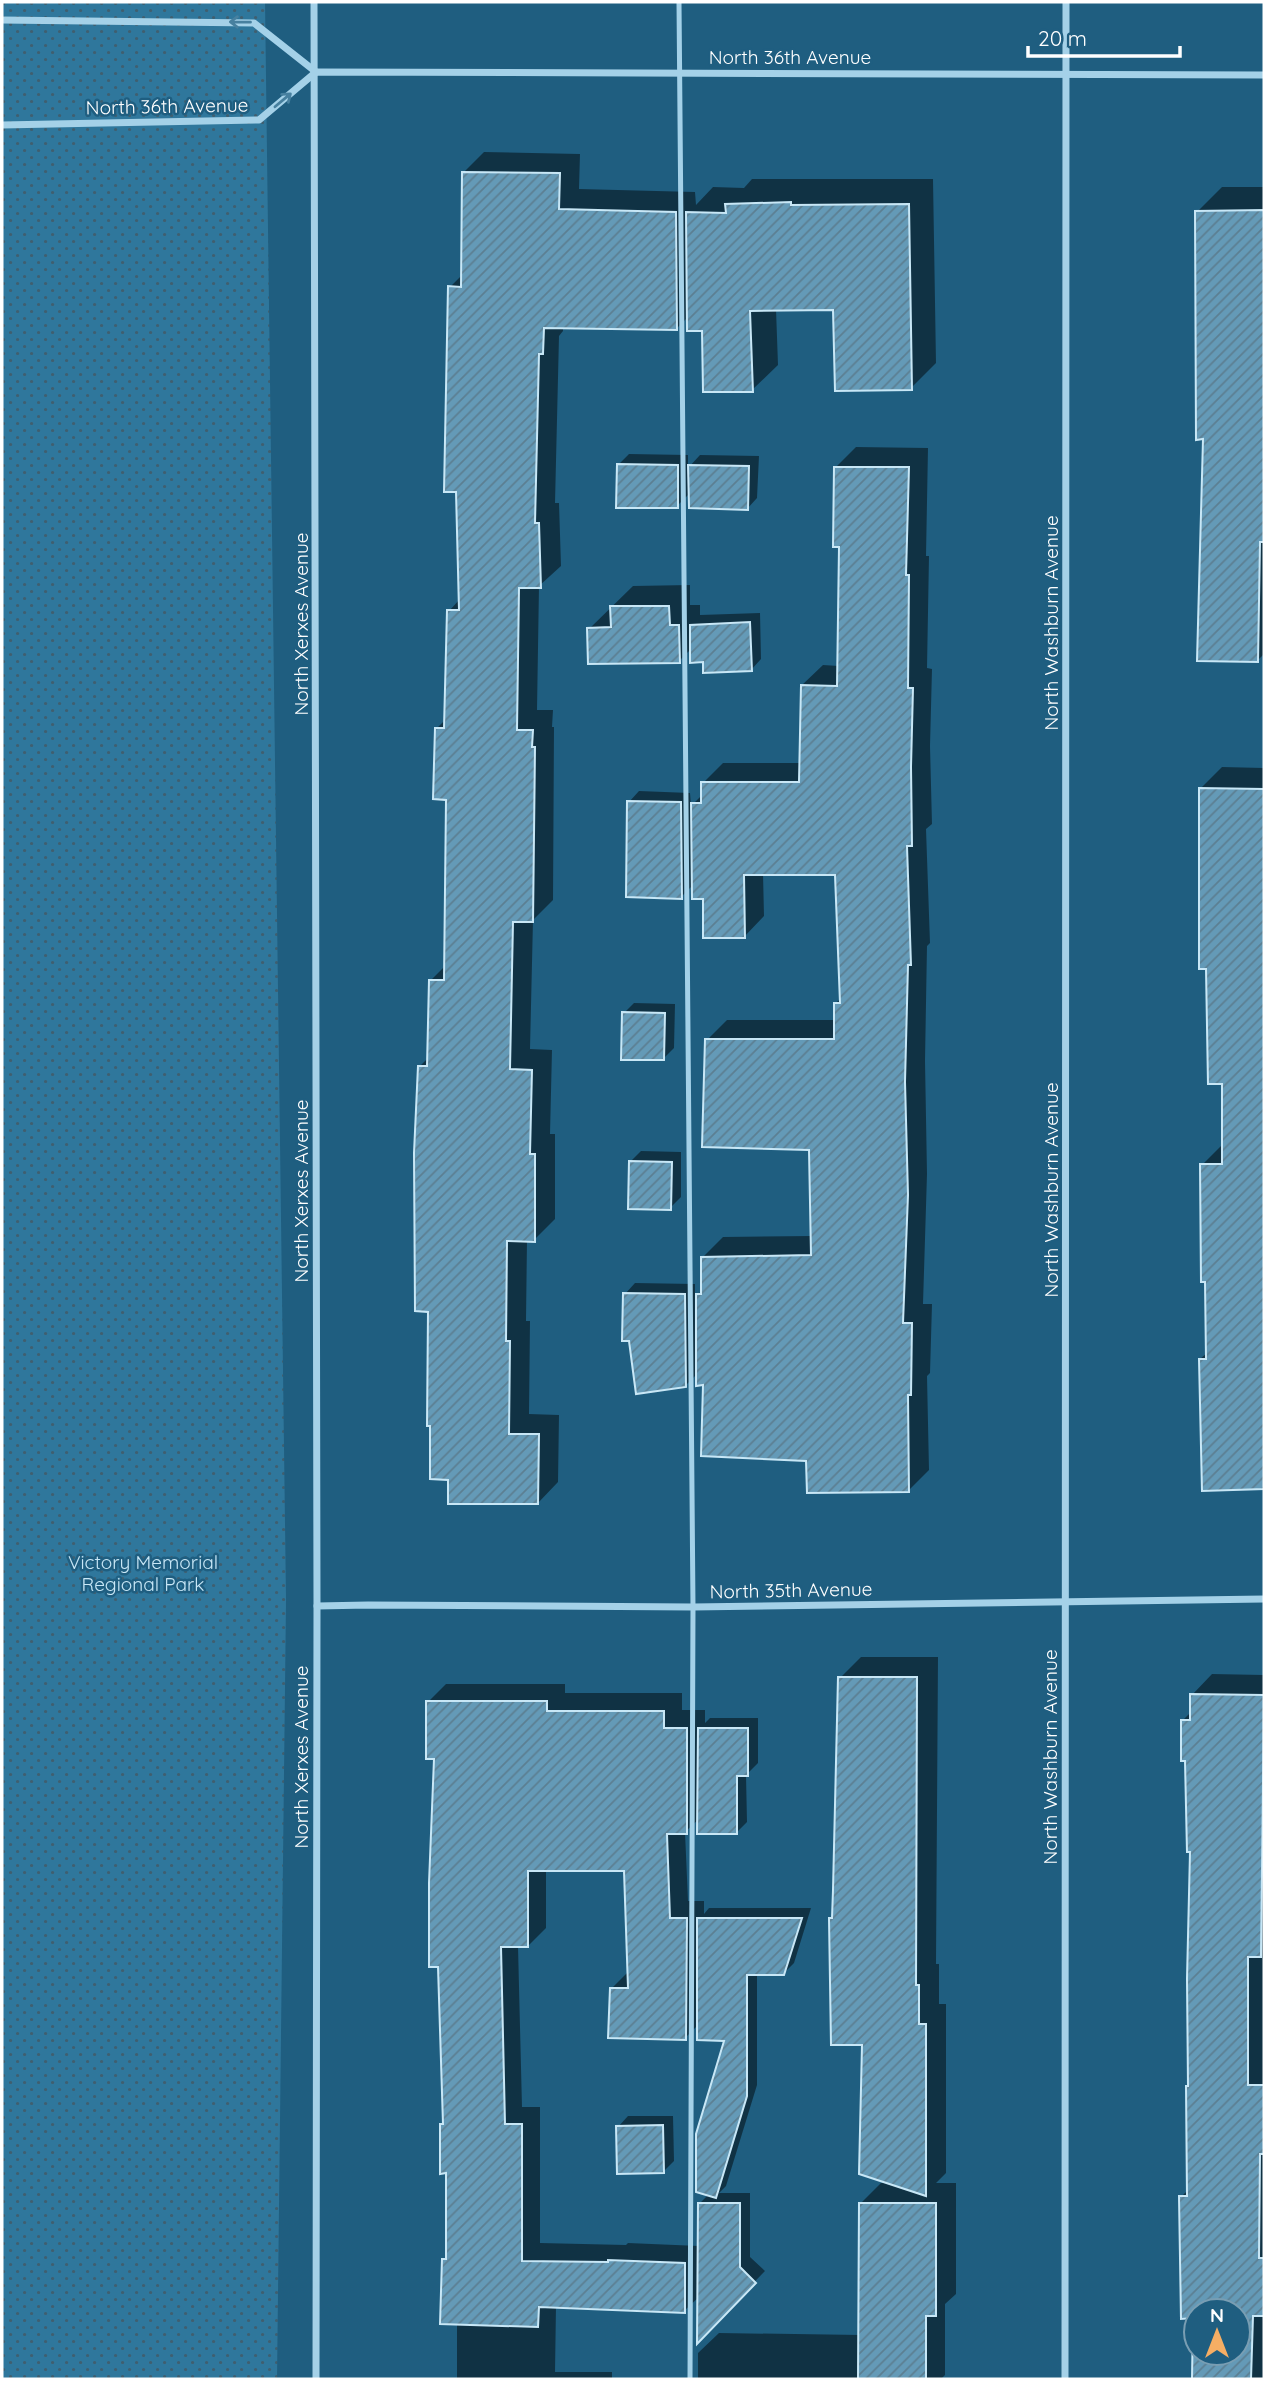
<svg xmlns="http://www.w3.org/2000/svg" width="1266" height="2381" viewBox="0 0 1266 2381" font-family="Quicksand,sans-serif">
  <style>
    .park { fill: url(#park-dots) }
    .shadow { fill: #0007; fill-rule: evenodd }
    .building { fill: url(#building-hatch); stroke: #c8e7f6; stroke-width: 2; fill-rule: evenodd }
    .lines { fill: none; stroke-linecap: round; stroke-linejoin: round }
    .service { stroke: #a4d1e8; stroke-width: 5 }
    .minor { stroke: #a4d1e8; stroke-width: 7 }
    .oneway { stroke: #47809f }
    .labels { text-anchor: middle; stroke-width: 5; stroke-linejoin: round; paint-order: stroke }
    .street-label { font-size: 19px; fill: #fff; stroke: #1f5e80 }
    .park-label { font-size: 19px; fill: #c8e7f6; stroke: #1f5e80 }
  </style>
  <defs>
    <pattern id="park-dots" width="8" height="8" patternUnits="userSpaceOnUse" patternTransform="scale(1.75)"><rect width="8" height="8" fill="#2f779c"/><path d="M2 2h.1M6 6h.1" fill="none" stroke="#3f5f70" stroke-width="1.8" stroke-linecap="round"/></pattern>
    <pattern id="building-hatch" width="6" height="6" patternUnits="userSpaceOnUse" patternTransform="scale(1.75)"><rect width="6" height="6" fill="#649ab7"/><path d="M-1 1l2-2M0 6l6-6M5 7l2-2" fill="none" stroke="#5c7f92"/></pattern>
  </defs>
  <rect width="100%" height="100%" fill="#1f5e80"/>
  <!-- park -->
  <polygon class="park" points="2,2 265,2 286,1600 277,2379 2,2379"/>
  <!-- shadow -->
  <g class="shadow">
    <polygon points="484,152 580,154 579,189 695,192 696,205 713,187 744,188 752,179 933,179 936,363 911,388 835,308 776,309 778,365 752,390 704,329 689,316 676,329 563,326 563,331 559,336 555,503 559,503 561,566 539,586 537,710 553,710 552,727 554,727 553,900 533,920 530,1049 552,1050 550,1134 555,1134 555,1219 534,1240 527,1240 526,1321 530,1321 529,1414 559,1415 558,1482 538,1503 450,1478 430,1310 420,1066 429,1057 431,980 446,965 447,798 437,728 446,719 449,611 460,599 450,287 463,274 464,172"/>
    <polygon points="1222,187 1264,187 1264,654 1258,660 1205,438 1197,212"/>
    <polygon points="856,447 928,448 926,556 929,556 927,668 932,669 930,746 932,824 926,829 930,943 927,946 925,1061 927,1174 923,1304 932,1304 930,1373 927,1376 929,1470 909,1490 808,1460 705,1383 698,1373 685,1386 625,1294 635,1283 695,1284 695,1298 703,1289 703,1257 723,1237 812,1236 811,1148 707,1040 727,1020 835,1020 835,1004 841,998 837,873 763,873 764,916 744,937 694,884 681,897 629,802 639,791 690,793 691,806 703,794 703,783 723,763 801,763 802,685 823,665 839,666 841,545 836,467"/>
    <polygon points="629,454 688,455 688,468 700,455 759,456 757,498 747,509 690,493 677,506 618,465"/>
    <polygon points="690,585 690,605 700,605 700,615 760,613 761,659 751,670 705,661 692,648 679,661 589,629 633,586"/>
    <polygon points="1222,767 1264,768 1264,1487 1204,1489 1200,1359 1208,1352 1202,1165 1223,1144 1224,1082 1201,788"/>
    <polygon points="634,1003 675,1004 674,1048 663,1059 624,1013"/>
    <polygon points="641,1151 681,1152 681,1197 670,1208 631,1161"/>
    <polygon points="861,1657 938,1657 936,1964 939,1964 939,2004 946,2004 946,2173 936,2183 956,2183 956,2294 945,2304 945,2375 941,2379 698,2379 698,2353 719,2333 861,2335 861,2203 881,2183 890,2183 863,2043 831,1919 834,1916 840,1678"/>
    <path d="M 1212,1674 L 1264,1675 L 1264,2379 L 1194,2379 L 1195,2317 L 1181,2197 L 1189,2189 L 1192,1850 L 1182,1721 L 1192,1711 L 1192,1695 ZM 1196,2311 L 1238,2311 L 1238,2353 L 1196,2353 Z"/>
    <path d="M 446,1684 L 565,1684 L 565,1693 L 682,1693 L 682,1710 L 705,1710 L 705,1723 L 710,1718 L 758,1718 L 758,1763 L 746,1775 L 747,1822 L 737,1832 L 699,1819 L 685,1832 L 688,1901 L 704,1901 L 704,1914 L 709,1908 L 811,1908 L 794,1963 L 783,1974 L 757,1974 L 757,2085 L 726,2186 L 719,2193 L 750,2193 L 750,2257 L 765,2271 L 699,2339 L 699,2297 L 684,2311 L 556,2306 L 555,2372 L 612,2372 L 612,2379 L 457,2379 L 457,2323 L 444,2260 L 448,2256 L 448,2171 L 435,1757 L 428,1702 ZM 546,1869 L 625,1869 L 629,1971 L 611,1989 L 685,2038 L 698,2025 L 726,2039 L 709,2194 L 700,2203 L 699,2246 L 628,2243 L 626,2245 L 540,2243 L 540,2107 L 522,2107 L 518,1946 L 528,1946 L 546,1928 Z"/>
    <polygon points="628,2116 673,2116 674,2161 664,2171 618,2127"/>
  </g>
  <!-- building -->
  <g class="building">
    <polygon points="462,172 560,173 559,209 676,212 677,330 544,328 543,354 539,354 535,523 539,523 541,588 519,588 517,730 533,730 532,747 535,747 533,922 513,922 510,1069 532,1070 530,1154 535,1154 535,1242 507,1241 506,1341 510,1341 509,1434 539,1434 538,1504 448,1504 448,1480 430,1479 430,1426 427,1426 428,1312 415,1311 414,1153 418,1066 427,1066 429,980 444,980 446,800 433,799 435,728 444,728 447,610 459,610 456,492 444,492 448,286 461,287"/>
    <polygon points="791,202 791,205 909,204 912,390 835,391 833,310 750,311 753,392 703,392 702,331 687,331 686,212 726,213 725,204"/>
    <polygon points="1264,210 1264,542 1260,542 1258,662 1197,661 1203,439 1196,440 1195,211"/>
    <polygon points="617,464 678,465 678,508 616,508"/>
    <polygon points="688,465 749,466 748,510 689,508"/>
    <polygon points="834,467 909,467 906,575 909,575 908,688 913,688 911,767 912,846 907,846 911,965 908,965 905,1082 908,1195 903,1323 912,1323 911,1395 908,1395 909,1492 807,1493 806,1461 701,1456 703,1385 696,1386 696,1294 701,1294 701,1257 811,1255 809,1150 702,1147 705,1039 834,1039 834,1003 840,1003 835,875 744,875 745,938 703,938 703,899 692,899 691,803 701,803 701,782 799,782 801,685 837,686 839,547 833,547"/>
    <polygon points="610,606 669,606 670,625 679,625 680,663 588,664 587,628 611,627"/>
    <polygon points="750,622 752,671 703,673 703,662 690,663 690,625"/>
    <polygon points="1199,788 1264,789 1264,1489 1202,1491 1199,1359 1206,1359 1205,1282 1201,1282 1200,1164 1222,1164 1222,1084 1208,1084 1206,969 1199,969"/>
    <polygon points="627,801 681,802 682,899 626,897"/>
    <polygon points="622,1012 665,1013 664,1060 621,1060"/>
    <polygon points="629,1161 672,1162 671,1210 628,1209"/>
    <polygon points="623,1293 685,1294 686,1387 636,1394 629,1341 622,1341"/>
    <polygon points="838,1677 917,1677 916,1985 919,1985 919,2024 926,2024 926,2196 859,2174 862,2045 831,2045 829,1918 832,1918 833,1890"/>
    <path d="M 1190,1694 L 1264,1695 L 1261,1957 L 1248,1957 L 1248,2085 L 1264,2085 L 1264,2154 L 1260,2154 L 1259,2258 L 1264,2258 L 1264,2316 L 1253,2316 L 1251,2379 L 1192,2379 L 1193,2318 L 1181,2319 L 1179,2196 L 1187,2196 L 1186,2086 L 1188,2086 L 1187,1979 L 1190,1852 L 1187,1852 L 1185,1761 L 1181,1761 L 1181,1720 L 1190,1720 ZM 1196,2311 L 1238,2311 L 1238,2353 L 1196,2353 Z"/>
    <polygon points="426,1701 547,1701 547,1711 664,1711 664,1728 687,1728 687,1834 667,1834 670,1918 687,1918 686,2040 608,2038 610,1988 628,1988 624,1871 528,1871 528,1947 501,1947 505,2124 522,2124 522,2261 608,2262 608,2260 685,2263 685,2313 539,2307 538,2327 440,2324 442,2259 446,2259 446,2173 440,2174 440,2124 443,2124 438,1967 429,1967 429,1883 434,1759 426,1759"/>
    <polygon points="698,1728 748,1728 748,1776 737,1776 737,1834 697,1834"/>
    <polygon points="697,1918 802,1918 784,1975 747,1975 747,2096 716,2198 696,2192 696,2134 724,2041 697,2040"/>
    <polygon points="663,2125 664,2173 617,2174 616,2126"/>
    <polygon points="698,2203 740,2203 740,2267 756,2283 697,2344"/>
    <polygon points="859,2203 936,2203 936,2316 926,2316 926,2379 858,2379"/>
  </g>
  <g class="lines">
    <!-- service -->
    <polyline class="service" points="679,2 693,1607 690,2379"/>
    <!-- minor -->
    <g class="minor">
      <polyline points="314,2 317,1606 316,2379"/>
      <polyline points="2,20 254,23 316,72"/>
      <polyline points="2,125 259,120 316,72 1264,75"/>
      <polyline points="317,1606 368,1605 693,1607 1264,1599"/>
      <polyline points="1065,2379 1066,2"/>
    </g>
  </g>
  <!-- one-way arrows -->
  <defs><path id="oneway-shaft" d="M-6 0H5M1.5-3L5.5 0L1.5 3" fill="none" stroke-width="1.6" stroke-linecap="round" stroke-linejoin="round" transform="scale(1.75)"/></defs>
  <g class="oneway">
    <use href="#oneway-shaft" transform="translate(240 22) rotate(-179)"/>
    <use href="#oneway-shaft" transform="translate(283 100) rotate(-40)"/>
  </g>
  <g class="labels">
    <!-- street labels -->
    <g class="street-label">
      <text x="790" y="64">North 36th Avenue</text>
      <text transform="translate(167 106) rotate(-1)" y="7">North 36th Avenue</text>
      <text transform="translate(1051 623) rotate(-90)" y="7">North Washburn Avenue</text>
      <text transform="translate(301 624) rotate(-90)" y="7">North Xerxes Avenue</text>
      <text transform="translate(1051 1190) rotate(-90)" y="7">North Washburn Avenue</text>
      <text transform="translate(301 1191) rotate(-90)" y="7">North Xerxes Avenue</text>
      <text transform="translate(791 1590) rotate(-1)" y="7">North 35th Avenue</text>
      <text transform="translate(301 1757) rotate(-90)" y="7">North Xerxes Avenue</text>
      <text transform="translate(1050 1757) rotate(-90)" y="7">North Washburn Avenue</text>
    </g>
    <!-- park labels -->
    <g class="park-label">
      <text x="143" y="1569">Victory Memorial<tspan x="143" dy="22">Regional Park</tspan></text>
    </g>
  </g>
  <!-- border -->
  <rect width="1266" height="2381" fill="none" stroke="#ffffff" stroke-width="7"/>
  <!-- north arrow -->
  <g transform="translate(1217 2332)"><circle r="33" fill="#1f5e80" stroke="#799eb3" stroke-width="2"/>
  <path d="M0-5L12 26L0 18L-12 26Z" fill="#f6ae64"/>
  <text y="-10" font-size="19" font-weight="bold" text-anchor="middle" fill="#ffffff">N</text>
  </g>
  <!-- scale -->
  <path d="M1028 46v10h152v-10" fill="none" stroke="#ffffff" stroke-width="3.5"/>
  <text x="1038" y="46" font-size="21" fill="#ffffff" stroke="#1f5e80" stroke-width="5" paint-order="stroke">20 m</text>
</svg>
